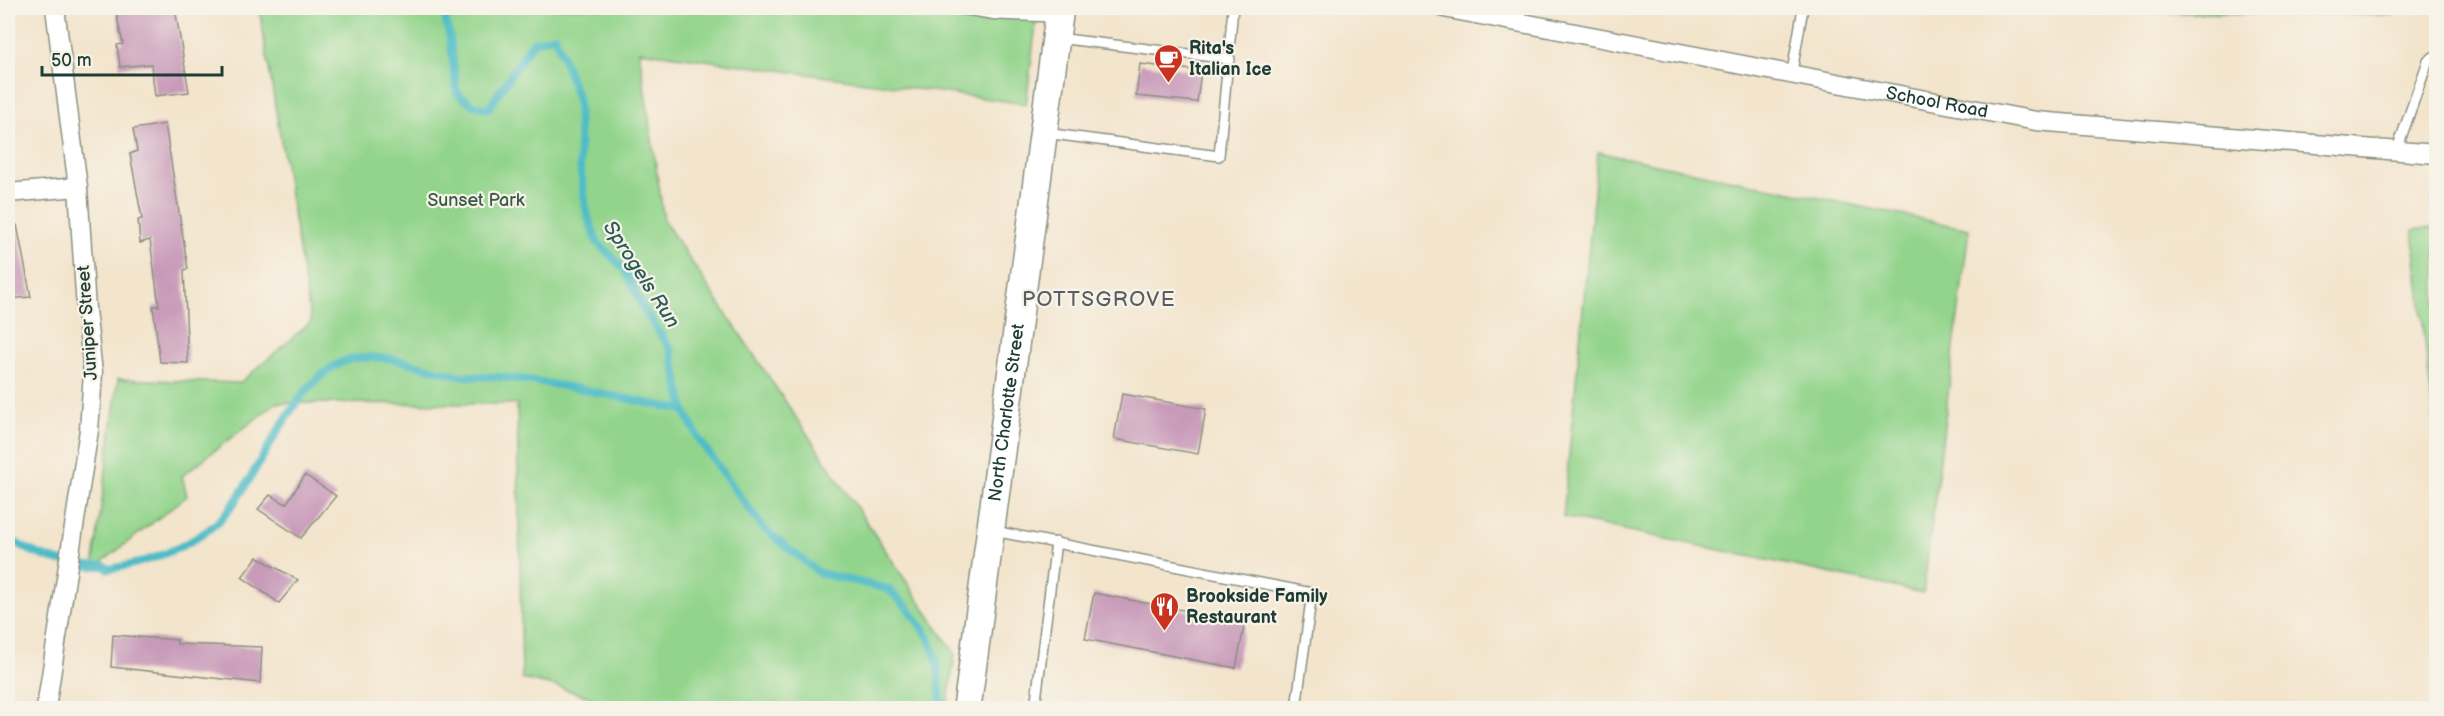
<svg xmlns="http://www.w3.org/2000/svg" width="2444" height="716" viewBox="0 0 2444 716" font-family="'Balsamiq Sans',sans-serif">
  <style>
    .green { fill: #92d48b; stroke: #588860; stroke-width: 1.5 }
    .lines { fill: none; stroke-linecap: round; stroke-linejoin: round }
    .stream { stroke: #4ebcc6; stroke-width: 8 }
    .building { fill: #c89ab9 }
    .service-casing { stroke: #899080; stroke-width: 12 }
    .minor-casing { stroke: #899080; stroke-width: 21 }
    .secondary-casing { stroke: #899080; stroke-width: 30 }
    .service { stroke: #fff; stroke-width: 9 }
    .minor { stroke: #fff; stroke-width: 18 }
    .secondary { stroke: #fff; stroke-width: 27 }
    .labels { text-anchor: middle; stroke-width: 4.5; stroke-linejoin: round; paint-order: stroke }
    .poi-label { font-size: 18px; font-weight: bold; fill: #1f3d34; stroke: #f7f3e8; text-anchor: start }
    .street-label { font-size: 18px; fill: #1f3d34; stroke: #f7f3e8 }
    .park-label { font-size: 18px; fill: #365b45; stroke: #f7f3e8 }
    .water-label { font-size: 20px; font-style: italic; fill: #2b5d58; stroke: #f7f3e8 }
    .quarter-label { font-size: 21px; letter-spacing: 1.5px; fill: #5a5e63; stroke: #f7f3e8 }
  </style>
  <rect width="100%" height="100%" fill="#f7f3e8"/>
  <filter id="ink" filterUnits="userSpaceOnUse"><feTurbulence type="fractalNoise" baseFrequency=".0167" numOctaves="2"/><feDisplacementMap in="SourceGraphic" scale="12" xChannelSelector="R" yChannelSelector="G"/><feConvolveMatrix kernelMatrix="1 2 1 2 8 2 1 2 1" color-interpolation-filters="sRGB"/></filter>
  <filter id="wash" filterUnits="userSpaceOnUse"><feTurbulence type="fractalNoise" baseFrequency=".008" numOctaves="4" result="noise"/><feDisplacementMap in="SourceGraphic" scale="24" xChannelSelector="R" yChannelSelector="G"/><feGaussianBlur stdDeviation="1.35" result="paint"/><feColorMatrix in="noise" values="0 0 0 0 0 0 0 0 0 0 0 0 0 0 0 0 0 1.4 0 .05"/><feComposite in="paint" operator="in"/></filter>
  <g filter="url(#wash)">
    <rect width="100%" height="100%" fill="#f3e4cc"/>
    <!-- green -->
    <g class="green">
      <polygon points="259,8 1038,8 1026,104 639,51 664,221 955,654 947,708 622,708 558,687 522,679 517,404 276,403 182,476 187,496 93,569 118,379 240,383 311,322"/>
      <polygon points="2094,8 2400,8 2392,15 2094,12"/>
      <polygon points="1598,152 1969,229 1923,593 1563,517"/>
      <polygon points="2436,227 2436,443 2413,230"/>
    </g>
    <g class="lines">
      <!-- stream -->
      <g class="stream">
        <polyline points="443,8 450,38 457,93 473,105 488,109 533,42 555,36 578,99 580,166 587,214 597,242 625,270 643,308 671,350 684,410 700,441 763,528 819,573 888,589 907,607 928,636 937,660 942,708"/>
        <path d="M 8,538 C 37,557 70,567 105,566 L 108,569 C 145,564 191,547 219,521 C 260,480 293,372 352,359 C 390,351 427,371 464,376 C 476,377 488,376 500,377 C 562,383 624,399 684,410"/>
      </g>
    </g>
    <g id="blocks">
      <!-- building -->
      <g class="building">
        <polygon points="115,8 175,8 189,92 155,96 151,64 120,67 117,45 123,44"/>
        <polygon points="1140,64 1201,71 1197,102 1136,96"/>
        <polygon points="165,124 188,269 184,270 188,363 160,362 153,306 159,306 150,240 140,243 138,220 142,219 130,154 137,151 133,129"/>
        <polygon points="17,225 31,297 8,299 8,226"/>
        <polygon points="1122,394 1206,409 1198,454 1114,439"/>
        <polygon points="305,475 336,496 301,538 258,509 270,495 286,504"/>
        <polygon points="257,557 298,580 279,603 242,577"/>
        <polygon points="1094,593 1245,622 1236,668 1085,639"/>
        <polygon points="113,635 177,640 177,644 262,647 260,683 111,667"/>
      </g>
    </g>
  </g>
  <g filter="url(#ink)">
    <use href="#blocks" fill-opacity="0" stroke="#899080" stroke-width="1.5"/>
    <g class="lines">
      <defs>
        <g id="service">
          <polyline points="954,8 997,15 1057,17"/>
          <polyline points="1057,38 1230,59"/>
          <polyline points="1792,72 1803,8"/>
          <polyline points="1045,133 1219,156 1233,8"/>
          <polyline points="2396,152 2428,61 2436,55"/>
          <polyline points="994,531 1312,593 1296,708"/>
          <polyline points="1035,708 1056,542"/>
        </g>
        <g id="minor">
          <path id="s1" d="M 1444,8 L 2036,121 L 2436,154"/>
          <polyline points="8,193 78,187"/>
          <polyline points="46,708 89,430 93,373 86,309 78,187 55,8"/>
        </g>
        <g id="secondary">
          <path id="s2" d="M 967,708 L 1060,8"/>
        </g>
      </defs>
      <!-- service casing -->
      <use href="#service" class="service-casing"/>
      <!-- minor casing -->
      <use href="#minor" class="minor-casing"/>
      <!-- secondary casing -->
      <use href="#secondary" class="secondary-casing"/>
      <!-- service -->
      <use href="#service" class="service"/>
      <!-- minor -->
      <use href="#minor" class="minor"/>
      <!-- secondary -->
      <use href="#secondary" class="secondary"/>
    </g>
  </g>
  <!-- icons -->
  <defs>
    <symbol id="cafe-pin" viewBox="-11 -11 22 30"><path d="M0 17L-7.5 6A9.5 9.5 0 1 1 7.5 6Z" fill="#c8321e" stroke="#f7f3e8"/><path d="M-5.5-4.5H6V0H3Q3 3.5 0 3.5H-2.5Q-5.5 3.5-5.5 0ZM3-3.2v2h1.7v-2ZM-6 4.5H4V6H-6Z" fill="#fff"/></symbol>
    <symbol id="restaurant-pin" viewBox="-11 -11 22 30"><path d="M0 17L-7.5 6A9.5 9.5 0 1 1 7.5 6Z" fill="#c8321e" stroke="#f7f3e8"/><path d="M-5-6h1v4h1v-4h1v4h1v-4h1v5L-1.5 .5V6h-2V.5L-5-1ZM5-6V6H3V1.5H1.5Q1.5-4 5-6Z" fill="#fff"/></symbol>
  </defs>
  <g fill-rule="evenodd">
    <use href="#cafe-pin" x="1152" y="42" width="33" height="45"/>
    <use href="#restaurant-pin" x="1148" y="590" width="33" height="45"/>
  </g>
  <g class="labels">
    <!-- poi labels -->
    <g class="poi-label">
      <text x="1189" y="54">Rita's<tspan x="1189" dy="21">Italian Ice</tspan></text>
      <text x="1186" y="602">Brookside Family<tspan x="1186" dy="21">Restaurant</tspan></text>
    </g>
    <!-- street labels -->
    <g class="street-label">
      <text dy="6" stroke="none"><textPath href="#s1" startOffset="502">School Road</textPath></text>
      <text transform="translate(87 323) rotate(-94)" y="6">Juniper Street</text>
      <text dy="6" stroke="none"><textPath href="#s2" startOffset="298">North Charlotte Street</textPath></text>
    </g>
    <!-- park labels -->
    <g class="park-label">
      <text x="476" y="206">Sunset Park</text>
    </g>
    <!-- water labels -->
    <g class="water-label">
      <text transform="translate(642 274) rotate(57)" y="7">Sprogels Run</text>
    </g>
    <!-- quarter labels -->
    <g class="quarter-label">
      <text x="1099" y="306">POTTSGROVE</text>
    </g>
  </g>
  <!-- margin -->
  <rect width="2444" height="716" fill="none" stroke="#f7f3e8" stroke-width="30"/>
  <!-- scale -->
  <path d="M42 66v9h180v-9" fill="none" stroke="#1f3d34" stroke-width="3"/>
  <text x="51" y="66" font-size="18" fill="#1f3d34" stroke="#f7f3e8" stroke-width="4.5" paint-order="stroke">50 m</text>
</svg>
